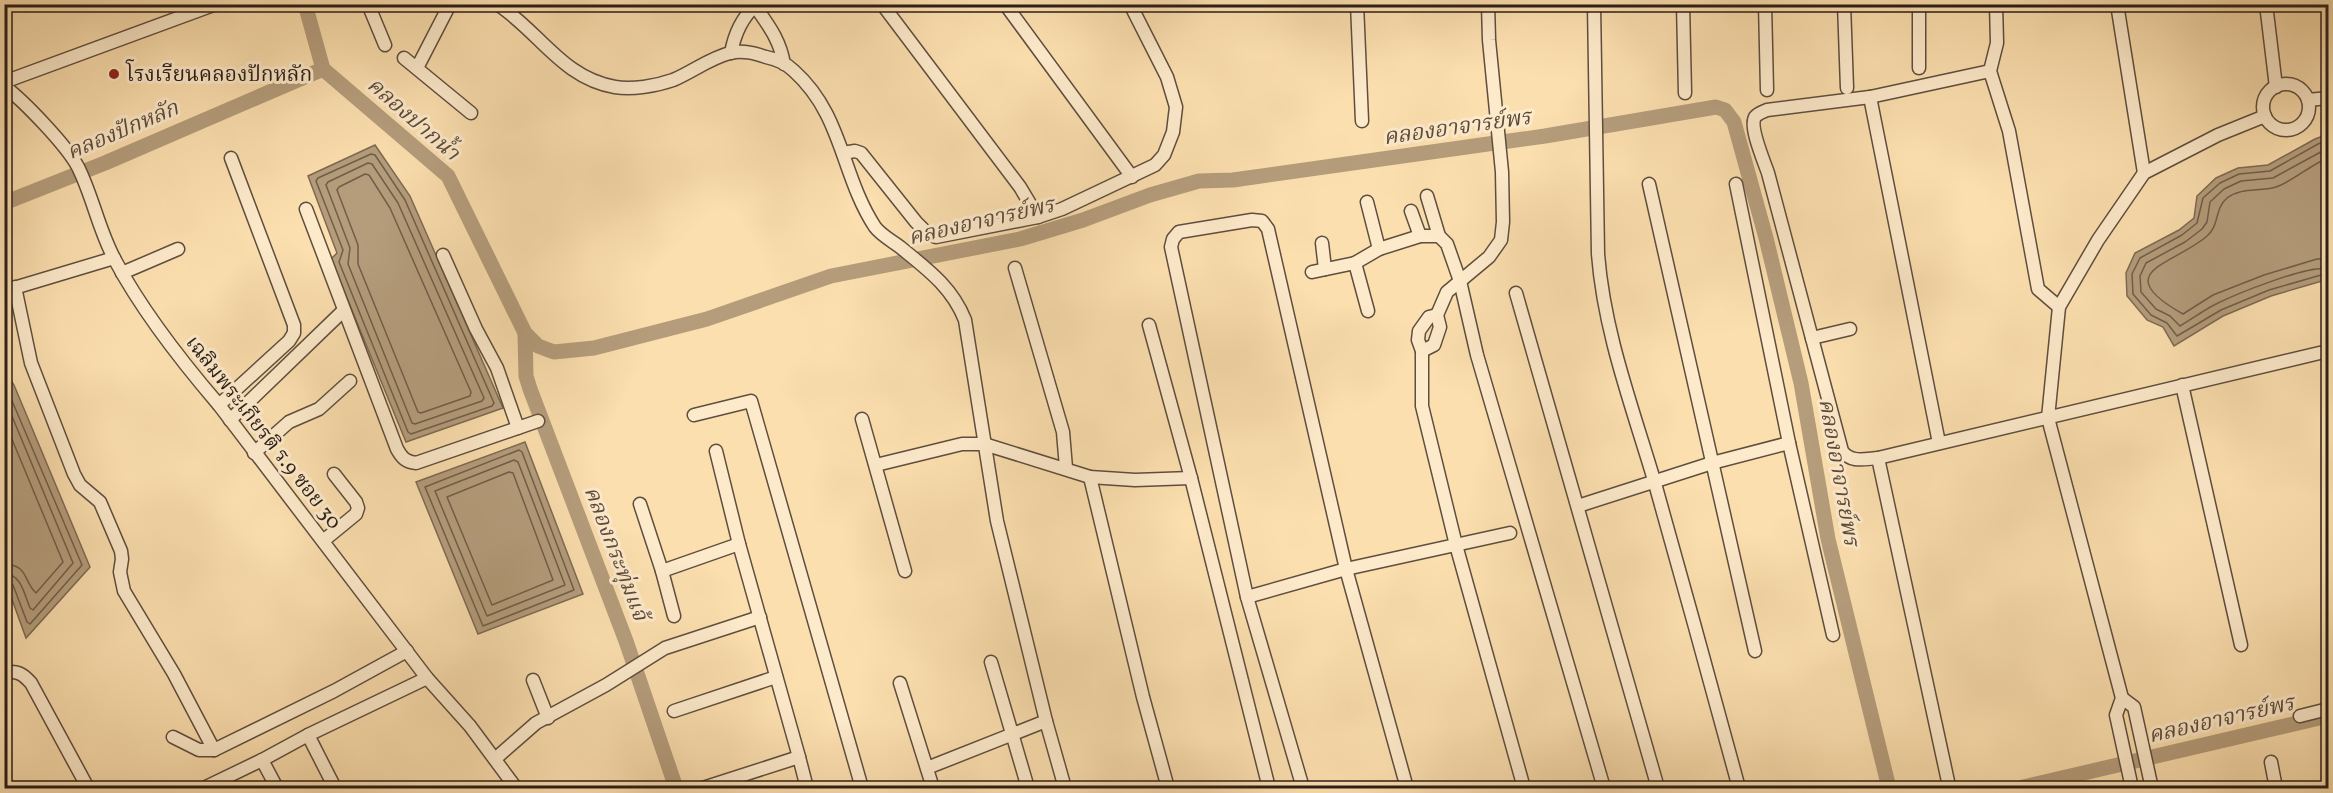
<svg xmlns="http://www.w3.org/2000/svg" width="2333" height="793" viewBox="0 0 2333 793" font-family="Vollkorn,'Noto Serif Thai',serif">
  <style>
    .water { fill: #b59d7c; stroke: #7d6a54; stroke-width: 1.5 }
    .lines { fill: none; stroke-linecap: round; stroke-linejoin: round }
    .shore { stroke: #705e4a; stroke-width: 1.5 }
    .canal { stroke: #b59d7c; stroke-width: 15 }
    .minor-casing { stroke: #5e4e3e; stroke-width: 15 }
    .minor { stroke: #fdeacb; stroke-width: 12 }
    .poi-dot { fill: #8f2418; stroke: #fdeacb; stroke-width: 2 }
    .labels { text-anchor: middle; stroke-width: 6; stroke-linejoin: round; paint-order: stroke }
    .poi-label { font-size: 21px; fill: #2a1e18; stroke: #fdeacb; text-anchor: start }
    .street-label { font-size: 21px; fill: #2a1e18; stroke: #fdeacb }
    .water-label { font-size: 22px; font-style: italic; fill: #5b4a3b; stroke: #fdeacb }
  </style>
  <rect width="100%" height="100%" fill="#fcdfaf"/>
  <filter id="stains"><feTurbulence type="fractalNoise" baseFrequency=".00333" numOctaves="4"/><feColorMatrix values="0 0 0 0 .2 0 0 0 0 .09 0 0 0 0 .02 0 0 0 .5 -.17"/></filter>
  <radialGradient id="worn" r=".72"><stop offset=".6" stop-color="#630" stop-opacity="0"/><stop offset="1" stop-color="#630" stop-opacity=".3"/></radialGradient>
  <!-- water -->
  <g class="water">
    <polygon points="2328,134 2328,283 2322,281 2271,296 2223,316 2174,346 2163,327 2147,320 2127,296 2126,273 2135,253 2179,230 2194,218 2197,196 2216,178 2238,168 2268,165 2315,139"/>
    <polygon points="375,145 410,196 503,408 406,442 331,259 337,253 308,176"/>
    <polygon points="5,371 14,385 90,567 26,638 5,580"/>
    <polygon points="525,442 583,594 478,634 416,482"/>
  </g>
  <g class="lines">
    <!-- shore -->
    <g class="shore">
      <polyline points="2328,140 2318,144 2270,171 2239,174 2220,183 2203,198 2197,223 2182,235 2140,258 2132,274 2133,294 2151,315 2167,323 2177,336 2221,310 2269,290 2321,275 2328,277"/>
      <path d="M 2328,148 L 2273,178 L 2241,181 L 2224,189 L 2210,202 L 2207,222 L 2202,229 L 2185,242 L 2146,263 L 2140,276 L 2141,292 L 2156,309 L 2170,316 L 2180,326 C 2192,319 2204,310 2216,304 C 2236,294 2310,264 2328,269"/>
      <polygon points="371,154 375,155 405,200 494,403 492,406 411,434 408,432 339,262 343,250 316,181 318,178"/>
      <path d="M 2328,158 C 2310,165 2295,180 2276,187 C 2259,192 2242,187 2227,198 C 2214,209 2220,226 2206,237 C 2172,265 2108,272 2183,314 L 2213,295 L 2264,275 L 2317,259 L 2328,259"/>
      <polygon points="368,163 372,164 398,203 484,398 482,401 415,424 412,423 348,264 350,248 326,185 328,182"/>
      <polygon points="365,174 369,175 390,208 471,392 470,396 421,413 418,412 358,264 358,245 337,190 339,187"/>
      <polyline points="4,382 82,565 30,624 27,622 13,585 4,581"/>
      <path d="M 4,397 L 73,563 L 33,610 L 30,608 C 24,594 22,575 4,573"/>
      <path d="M 4,420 L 63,562 L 36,593 C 23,581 29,565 4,564"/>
      <polygon points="519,450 522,452 574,590 483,626 425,487"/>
      <polygon points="514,460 518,462 565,585 487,616 435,491"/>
      <polygon points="509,472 513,473 553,580 492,605 447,497"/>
    </g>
    <!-- canal -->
    <g class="canal">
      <polyline points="305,4 323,69 448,176 525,333 538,346 554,352 594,348 707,319 831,276 1020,239 1083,220 1150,195 1199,181 1233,180 1545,136 1716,107 1725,110 1734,122 1766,238 1801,383 1828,539 1889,788"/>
      <polyline points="4,203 105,163 323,69"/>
      <polyline points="525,333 526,376 530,389 626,641 676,788"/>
      <polyline points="2019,788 2328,716"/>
    </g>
    <defs>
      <g id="minor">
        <polyline points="368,4 385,45"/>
        <path d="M 497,4 C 539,31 562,78 615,87 C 632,90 656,86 673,80 C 692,72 710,58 730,53 C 743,50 754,53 766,57 C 776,59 787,64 794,71 C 843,115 841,175 875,227 C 881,235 892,241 900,247 C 927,269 952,287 965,320 L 997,521 L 1046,721"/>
        <polyline points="882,4 1020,187 1038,217"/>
        <polyline points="1005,4 1132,177"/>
        <polyline points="1357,4 1362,121"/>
        <path d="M 1594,4 L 1598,254 C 1604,332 1632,406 1654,480 C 1683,582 1711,686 1739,788"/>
        <polyline points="1683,4 1685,93"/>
        <polyline points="1765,4 1767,90"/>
        <polyline points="1844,4 1847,88"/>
        <polyline points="1919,4 1919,68"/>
        <polyline points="1996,4 1997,43 1990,71 2009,131 2038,289 2059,307"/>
        <polyline points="2117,4 2144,173"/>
        <polyline points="2266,4 2276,87"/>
        <path d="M 755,6 C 769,26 780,40 784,64"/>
        <path d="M 731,53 C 735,32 742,19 756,4"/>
        <polyline points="404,58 471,113"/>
        <polyline points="417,68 450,4"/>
        <path d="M 1990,71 L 1870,97 L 1767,110 C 1763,112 1758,113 1755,117 C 1749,127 1764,161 1768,173 L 1842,451 C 1851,463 1864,459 1878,458 L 2328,351"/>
        <polyline points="4,82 216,4"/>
        <circle cx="2286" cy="107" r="23"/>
        <path d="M 4,86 C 24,101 67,146 78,167 C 93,197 99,231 115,260 C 141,309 183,363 219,405 L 427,678 L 470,726 L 516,788"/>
        <polyline points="1870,97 1939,443"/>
        <polyline points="2308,100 2328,98"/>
        <polyline points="843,153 855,151 861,153 916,222 926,232 936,237 1038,217 1062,209 1155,165 1164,155 1173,132 1176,107 1167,77 1130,4"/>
        <polyline points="1649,184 1755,651"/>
        <polyline points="1736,184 1789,443 1833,635"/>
        <polyline points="1427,196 1439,236"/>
        <polyline points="1367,202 1379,249"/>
        <path d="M 306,209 L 397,449 C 402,458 406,462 416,463 L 538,421"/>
        <polyline points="1411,211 1420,236"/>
        <polyline points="1322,243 1325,269"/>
        <polyline points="443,255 476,329 497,368 518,428"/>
        <polyline points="1355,263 1368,311"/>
        <polyline points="1015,268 1063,432 1066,468"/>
        <polyline points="1312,272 1355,263 1379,249 1420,236 1439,236 1447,244 1460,281 1477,355 1604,788"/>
        <polyline points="122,273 178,249"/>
        <polyline points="15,287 31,363 74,474 80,485 100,502 121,551 122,559 120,572 124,591 174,674 214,750"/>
        <polyline points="4,291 114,258"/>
        <polyline points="1516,293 1658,788"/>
        <polyline points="1437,315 1429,317 1419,331 1418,340 1422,351 1422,406 1456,545 1524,788"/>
        <polyline points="1149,325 1191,478 1269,788"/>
        <polyline points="1812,338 1850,329"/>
        <polyline points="1422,351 1434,345 1440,327 1437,315 1447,292 1489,257 1501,240 1503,222 1502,172 1489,40 1488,4"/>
        <polyline points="2182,385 2241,645"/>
        <polyline points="219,405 289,341 294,333 294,325 231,158"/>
        <polyline points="694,415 751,401 862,788"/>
        <polyline points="862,419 905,571"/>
        <polyline points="230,420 343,311"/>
        <polyline points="716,451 739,544"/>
        <polyline points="254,453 289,422 319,409 350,381"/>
        <polyline points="1878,458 1949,786"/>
        <polyline points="876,465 962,444 984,444 1090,477 1135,480 1191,478"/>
        <polyline points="1090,477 1143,697 1168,788"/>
        <polyline points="640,504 662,571"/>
        <polyline points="1578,506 1712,463 1789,443"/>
        <polyline points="323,541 356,514 358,508 356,502 334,474"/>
        <polyline points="1247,597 1346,569 1510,533"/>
        <polyline points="674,616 662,571 739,544 799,757"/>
        <polyline points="991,662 1028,788"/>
        <path d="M 4,673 C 17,670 23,674 31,683 L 88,788"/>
        <polyline points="533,680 548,718"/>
        <polyline points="900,683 933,788"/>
        <polyline points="2122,698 2134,707 2151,784 2149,788"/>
        <polyline points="674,711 776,677"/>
        <polyline points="2300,716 2328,709"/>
        <polyline points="308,735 335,788"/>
        <polyline points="173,737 199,750 214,750 334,691 407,651"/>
        <polyline points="495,759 536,723 606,685 665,648 760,617"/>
        <polyline points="262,760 308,735 427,678"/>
        <polyline points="2271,762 2276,788"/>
        <polyline points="927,768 1046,721 1065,788"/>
        <polyline points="204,788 262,760 277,788"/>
        <polyline points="703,788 799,757 807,788"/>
        <polyline points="1303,788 1247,597 1171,247 1173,239 1179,232 1252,220 1262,221 1268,229 1346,569 1407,788"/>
        <polyline points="2132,788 2116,715 2122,698 2048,418 2059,307 2098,240 2144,173 2218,135 2265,116"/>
      </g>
    </defs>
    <!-- minor casing -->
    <use href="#minor" class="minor-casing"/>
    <!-- minor -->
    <use href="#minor" class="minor"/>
  </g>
  <!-- markers -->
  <circle class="poi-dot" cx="114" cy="74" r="6"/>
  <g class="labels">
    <!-- poi labels -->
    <g class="poi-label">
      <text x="126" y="81">โรงเรียนคลองปักหลัก</text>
    </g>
    <!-- street labels -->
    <g class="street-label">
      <text transform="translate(264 432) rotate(52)" y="7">เฉลิมพระเกียรติ ร.9 ซอย 30</text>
    </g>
    <!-- water labels -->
    <g class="water-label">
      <text transform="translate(414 118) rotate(41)" y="8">คลองปากน้ำ</text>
      <text transform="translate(1457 126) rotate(-8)" y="8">คลองอาจารย์พร</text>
      <text transform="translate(122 129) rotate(-23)" y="8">คลองปักหลัก</text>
      <text transform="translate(981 220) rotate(-13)" y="8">คลองอาจารย์พร</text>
      <text transform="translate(1840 472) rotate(80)" y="8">คลองอาจารย์พร</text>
      <text transform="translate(617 553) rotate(69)" y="8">คลองกระทุ่มแจ้</text>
      <text transform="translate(2221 718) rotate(-13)" y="8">คลองอาจารย์พร</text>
    </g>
  </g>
  <!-- margin -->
  <rect width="2333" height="793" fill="none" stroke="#fcdfaf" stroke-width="24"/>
  <rect x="6" y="6" width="2321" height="781" fill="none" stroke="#2a1e18" stroke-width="3"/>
  <rect x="12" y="12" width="2309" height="769" fill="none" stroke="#2a1e18" stroke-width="1.5"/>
  <rect width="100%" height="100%" filter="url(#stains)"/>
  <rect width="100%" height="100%" fill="url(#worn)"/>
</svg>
